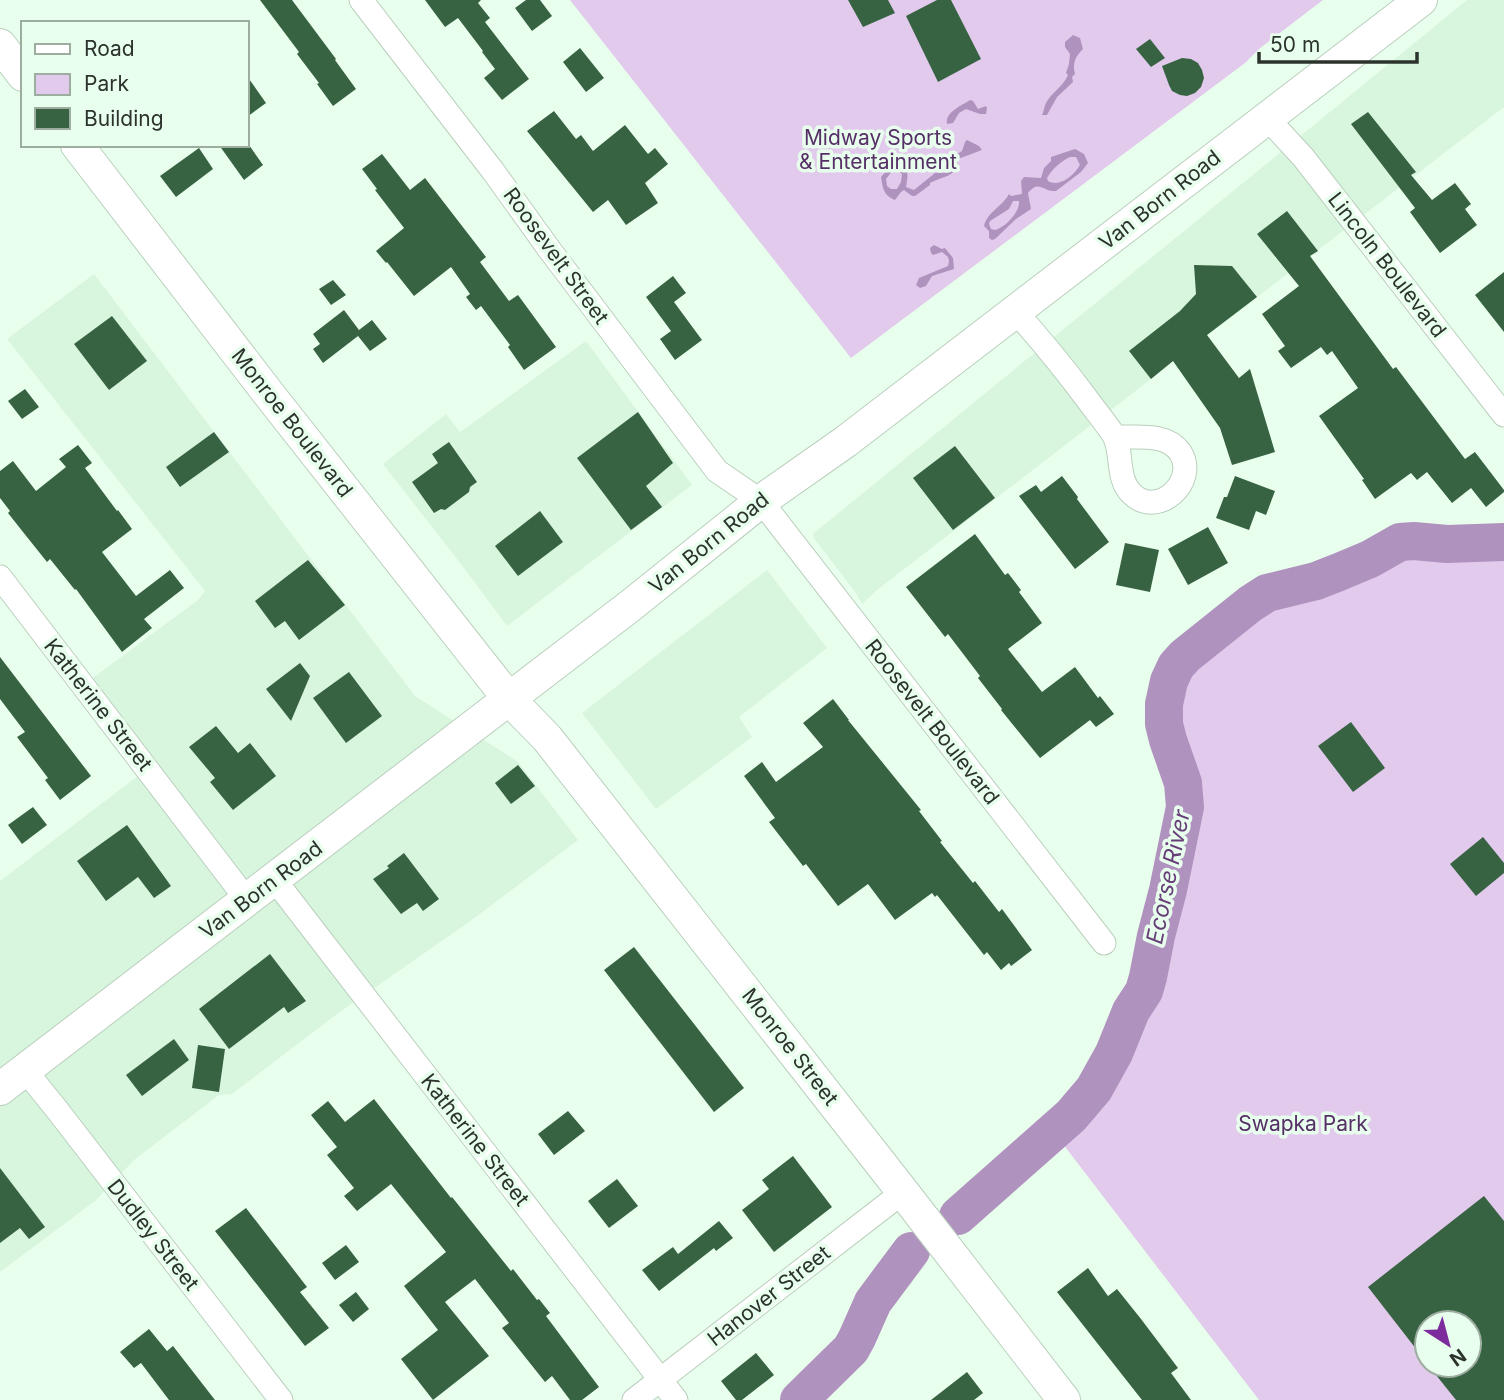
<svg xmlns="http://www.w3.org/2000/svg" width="1504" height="1400" viewBox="0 0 1504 1400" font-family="Inter,sans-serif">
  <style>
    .built { fill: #d8f5de }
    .green { fill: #e1caec; fill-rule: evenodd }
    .water { fill: #b092be; fill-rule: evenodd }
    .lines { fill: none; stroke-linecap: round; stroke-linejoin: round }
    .river { stroke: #b092be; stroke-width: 38 }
    .building { fill: #386343 }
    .street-casing { stroke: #bacfbe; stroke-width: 25 }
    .secondary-casing { stroke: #bacfbe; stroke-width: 34 }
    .street { stroke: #fff; stroke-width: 23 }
    .secondary { stroke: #fff; stroke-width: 32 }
    .labels { text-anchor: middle; stroke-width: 7; stroke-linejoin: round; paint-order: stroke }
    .park-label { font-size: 21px; fill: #562f67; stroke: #e9ffed }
    .street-label { font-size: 21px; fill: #2b332c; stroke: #e9ffed }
    .water-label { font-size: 23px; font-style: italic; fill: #663f78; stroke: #e9ffed }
  </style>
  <rect width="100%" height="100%" fill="#e9ffed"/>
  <!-- built -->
  <g class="built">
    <polygon points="1467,0 1504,0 1504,107 877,590 862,604 856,593 813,537 814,533"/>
    <polygon points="94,274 415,696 518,762 578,840 469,922 337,1014 232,1094 219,1095 134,1160 95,1201 0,1272 0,881 147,769 82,686 198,600 205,591 7,339"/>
    <polygon points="586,341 692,485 507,626 464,568 383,464 446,414 460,432"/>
    <polygon points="767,570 827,648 739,717 752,737 656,809 582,713"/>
  </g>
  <!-- green -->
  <g class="green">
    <polygon points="570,0 1323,0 1259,49 1245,63 851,358"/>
    <path d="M 1414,541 L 1447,544 L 1504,542 L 1504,1400 L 1259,1400 L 1053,1131 L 1071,1116 L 1094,1089 L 1114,1053 L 1131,1011 L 1144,991 L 1148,977 L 1156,936 L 1168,890 L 1185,807 L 1183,783 L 1168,740 L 1164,724 L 1164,704 L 1169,681 L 1176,666 L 1185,656 L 1250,604 L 1267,593 L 1316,581 L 1370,559 L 1400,542 ZM 1427,1323 L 1469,1323 L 1469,1365 L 1427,1365 Z"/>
  </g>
  <!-- water -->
  <g class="water">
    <path d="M 1073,35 L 1080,38 L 1083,49 C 1076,56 1072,62 1075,74 L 1072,77 L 1073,82 L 1057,97 L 1047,115 L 1042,115 C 1044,111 1044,107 1046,103 C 1051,93 1063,87 1068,75 L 1066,73 L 1069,64 L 1070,54 L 1065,47 L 1065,42 Z"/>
    <path d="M 970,100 L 973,101 L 978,109 L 986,106 L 987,108 L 986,114 L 980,114 L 966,109 L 959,113 L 953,123 L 947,124 C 945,112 961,106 970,100 Z"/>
    <path d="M 967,140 L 979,146 L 982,150 L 958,159 C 958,177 943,176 930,183 L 930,185 L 915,196 L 912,196 L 904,190 L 901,192 L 895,200 C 883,195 883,188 881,177 L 889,168 L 898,163 C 910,168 908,177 906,187 L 914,190 L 935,173 L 947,173 L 951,169 L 948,160 L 962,151 L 965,142 ZM 897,169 L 902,174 L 901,182 L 897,189 L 891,189 L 887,186 L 886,179 L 893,170 Z"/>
    <path d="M 1075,149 L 1084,154 L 1088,163 L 1081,172 L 1056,191 C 1043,192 1039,179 1028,193 L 1031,209 L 1016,219 L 995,239 L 992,240 L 989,238 L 989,231 L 984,226 C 988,211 1003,206 1009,194 L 1011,196 L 1022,194 L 1021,181 L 1024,177 L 1041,178 L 1044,168 L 1051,161 L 1051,157 ZM 1070,157 L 1076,157 L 1080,165 C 1074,175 1060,188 1048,181 L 1047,178 C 1053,168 1060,162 1070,157 ZM 1013,201 L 1019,201 C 1020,212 1006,227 995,230 L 991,229 L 989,224 L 990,221 L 1009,209 Z"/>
    <polygon points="934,245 942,249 945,248 953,258 954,269 932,276 926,286 920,288 916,285 919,278 948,266 949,261 948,257 942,252 933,255 931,253 930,248"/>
  </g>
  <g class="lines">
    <!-- river -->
    <g class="river">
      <polyline points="958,1216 1071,1116 1094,1089 1114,1053 1131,1011 1144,991 1148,977 1156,936 1168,890 1185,807 1183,783 1168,740 1164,724 1164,704 1169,681 1176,666 1185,656 1250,604 1267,593 1316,581 1339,572 1370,559 1400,542 1414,541 1447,544 1504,542"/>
      <polyline points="799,1400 851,1349 857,1338 873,1302 911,1251"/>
    </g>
  </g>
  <!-- building -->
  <g class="building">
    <polygon points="260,0 292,0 336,59 335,60 356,89 333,106 317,84 319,83 297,54 299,52"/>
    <polygon points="425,0 481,0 478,3 490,18 485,22 529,79 502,100 484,78 495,69 482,52 483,51 458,18 445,27"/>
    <polygon points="526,0 540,0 552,16 532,31 515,8"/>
    <polygon points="848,0 888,0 895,13 863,27"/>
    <polygon points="937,0 951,0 981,59 938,82 906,16"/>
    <polygon points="1150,39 1165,58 1151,67 1136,49"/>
    <polygon points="580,48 604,78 586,92 563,62"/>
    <polygon points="1182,58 1191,59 1198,63 1202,70 1204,78 1201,87 1195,93 1187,96 1180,95 1172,91 1169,85 1162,66"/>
    <polygon points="247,76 266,103 247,117"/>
    <polygon points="554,111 576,139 581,135 593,151 625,125 648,154 655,148 668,164 645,183 658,203 626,225 608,200 593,212 527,131"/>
    <polygon points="1368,112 1416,172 1411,175 1432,200 1455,183 1471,204 1465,209 1477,225 1440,253 1410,212 1415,208 1351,124"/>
    <polygon points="219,145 249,145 263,165 244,180"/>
    <polygon points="199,148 213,169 176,197 160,176"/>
    <polygon points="382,154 410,190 425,178 486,257 480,262 509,301 518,295 556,347 524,370 508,347 510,345 481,306 476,310 466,297 470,294 451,267 414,296 387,262 386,263 376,251 404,228 375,190 377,189 362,169"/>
    <polygon points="1287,211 1318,251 1310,256 1393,369 1396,367 1465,459 1475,452 1504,490 1504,492 1486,507 1471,488 1452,503 1427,472 1417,480 1411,473 1375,499 1362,480 1364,479 1319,416 1358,388 1332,351 1327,355 1321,347 1291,368 1278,351 1285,346 1262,314 1299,286 1257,234"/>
    <polygon points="1194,265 1232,266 1257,297 1207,335 1239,378 1250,369 1275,452 1232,465 1220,428 1173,361 1151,379 1129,351 1180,311 1196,294"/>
    <polygon points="1504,272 1504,332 1475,295"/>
    <polygon points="673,276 686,293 674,302 702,340 675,360 660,339 671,331 646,297"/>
    <polygon points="333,280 346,295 331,305 319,289"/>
    <polygon points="344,310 359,330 372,320 387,339 370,351 358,336 323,363 313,349 320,344 313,334"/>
    <polygon points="112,316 147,361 109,390 74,344"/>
    <polygon points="25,389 39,407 22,419 8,401"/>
    <polygon points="638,412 673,463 646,486 662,507 631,530 577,458"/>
    <polygon points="214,432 229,452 180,487 166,467"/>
    <polygon points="449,442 477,482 470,487 469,492 445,510 441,509 434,513 412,482 438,463 432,454"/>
    <polygon points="78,445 92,463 85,468 117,511 118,510 132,529 102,552 136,596 170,570 184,588 144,619 152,628 122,652 76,589 75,590 50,559 47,562 23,532 8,513 10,511 0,498 0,471 13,461 36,491 66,467 59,459"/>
    <polygon points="955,446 995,498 953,530 913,478"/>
    <polygon points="1062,476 1078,497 1077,499 1109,542 1075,569 1019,496 1036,485 1041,492"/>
    <polygon points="1235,476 1275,491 1266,515 1256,511 1249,530 1216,518 1224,497 1227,497"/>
    <polygon points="540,511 563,542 518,576 495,546"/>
    <polygon points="1208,527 1228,563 1188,585 1168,549"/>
    <polygon points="975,534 1005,575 1008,573 1021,590 1019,592 1042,623 1008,649 1042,692 1075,667 1098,698 1100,696 1114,714 1096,727 1090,720 1040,758 1001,710 1002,709 978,678 980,676 948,634 945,637 906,587"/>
    <polygon points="1125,543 1159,550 1150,592 1116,585"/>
    <polygon points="308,560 345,605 299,640 285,621 275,628 255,601"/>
    <polygon points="0,657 91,776 60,800 45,780 48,778 17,737 25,732 0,699"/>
    <polygon points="300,663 310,676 291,721 266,689"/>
    <polygon points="349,672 382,716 346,743 313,698"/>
    <polygon points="833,699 849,720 848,720 921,810 919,811 942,841 940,842 973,883 975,881 999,912 1002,909 1032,950 1011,966 1009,963 1001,970 987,952 984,955 937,895 935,897 932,893 895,920 868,884 838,906 806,864 803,866 769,822 775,818 744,776 762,762 776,782 823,747 803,723"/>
    <polygon points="1351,722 1385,768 1353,792 1318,746"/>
    <polygon points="216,726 238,753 250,743 276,776 233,810 210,782 215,778 189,747"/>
    <polygon points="518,765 535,786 511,804 495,783"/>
    <polygon points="33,807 47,825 22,844 8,825"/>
    <polygon points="127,825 171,886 154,898 138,877 106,901 77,861"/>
    <polygon points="1483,837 1504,863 1504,873 1476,896 1450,864"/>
    <polygon points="404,853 439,899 423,911 417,903 401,914 373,879 389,868 387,866"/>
    <polygon points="634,947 744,1088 714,1112 604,970"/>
    <polygon points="270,954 306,1001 288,1013 284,1007 229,1049 199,1009"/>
    <polygon points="174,1039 189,1060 142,1096 126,1075"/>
    <polygon points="198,1045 225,1049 219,1092 192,1088"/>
    <polygon points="374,1099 451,1198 452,1197 511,1271 513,1269 537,1300 539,1299 550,1313 546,1316 599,1387 582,1400 570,1400 552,1376 545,1382 502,1328 509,1323 475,1279 445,1302 489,1356 433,1400 401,1359 438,1330 404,1286 446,1252 391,1184 357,1211 344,1196 354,1188 327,1155 337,1147 311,1115 328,1101 345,1122"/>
    <polygon points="568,1111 585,1131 554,1155 538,1134"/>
    <polygon points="793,1156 832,1207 774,1252 742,1210 769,1189 762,1180"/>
    <polygon points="0,1168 45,1227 29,1239 20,1228 0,1243"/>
    <polygon points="617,1179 638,1206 609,1228 588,1201"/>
    <polygon points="1484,1196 1504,1221 1504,1400 1456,1400 1428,1365 1469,1365 1469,1323 1427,1323 1427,1363 1368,1287"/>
    <polygon points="246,1208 307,1287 300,1292 329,1328 305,1346 215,1231"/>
    <polygon points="719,1221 733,1238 716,1251 714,1248 659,1291 642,1270 673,1247 678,1254"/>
    <polygon points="346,1245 359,1262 335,1280 322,1263"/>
    <polygon points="1088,1268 1108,1296 1117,1289 1141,1319 1178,1368 1171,1373 1191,1400 1142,1400 1072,1311 1057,1292"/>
    <polygon points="356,1292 369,1309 353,1322 339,1305"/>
    <polygon points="149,1329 167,1351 173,1346 215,1400 169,1400 141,1363 134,1368 120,1352"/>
    <polygon points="756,1353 774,1375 742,1400 736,1400 721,1381"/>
    <polygon points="967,1372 983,1393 974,1400 931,1400"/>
  </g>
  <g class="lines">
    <defs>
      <g id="street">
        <polyline points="361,0 493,171 549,249 717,471 761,501 1104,943"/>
        <polyline points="1267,118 1303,157 1504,415"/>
        <path d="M 1015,311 C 1041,340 1064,368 1087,399 C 1095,410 1105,422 1113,434 C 1124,451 1115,478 1132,494 C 1158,519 1199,481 1180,452 C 1166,432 1136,438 1115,437"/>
        <polyline points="0,577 247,900"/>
        <polyline points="274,879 676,1400"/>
        <polyline points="25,1070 58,1111 281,1400"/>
        <polyline points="634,1400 903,1192"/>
      </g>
      <g id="secondary">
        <polyline points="0,45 23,75"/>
        <polyline points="77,145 268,393 509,699 547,738 903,1192 1064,1400"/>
        <polyline points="0,1089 630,606 761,501 845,442 1421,0"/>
      </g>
    </defs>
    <!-- street casing -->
    <use href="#street" class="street-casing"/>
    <!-- secondary casing -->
    <use href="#secondary" class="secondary-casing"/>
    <!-- street -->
    <use href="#street" class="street"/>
    <!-- secondary -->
    <use href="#secondary" class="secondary"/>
  </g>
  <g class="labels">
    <!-- park labels -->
    <g class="park-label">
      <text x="878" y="145">Midway Sports<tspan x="878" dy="24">&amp; Entertainment</tspan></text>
      <text x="1303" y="1131">Swapka Park</text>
    </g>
    <!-- street labels -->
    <g class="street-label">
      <text transform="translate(1160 200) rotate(-38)" y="7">Van Born Road</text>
      <text transform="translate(556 256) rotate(54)" y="7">Roosevelt Street</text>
      <text transform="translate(1387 265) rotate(52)" y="7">Lincoln Boulevard</text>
      <text transform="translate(292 423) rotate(52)" y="7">Monroe Boulevard</text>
      <text transform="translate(709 543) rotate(-39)" y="7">Van Born Road</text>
      <text transform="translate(98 705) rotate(52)" y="7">Katherine Street</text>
      <text transform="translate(932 722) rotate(52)" y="7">Roosevelt Boulevard</text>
      <text transform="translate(261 890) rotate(-37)" y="7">Van Born Road</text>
      <text transform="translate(790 1047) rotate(52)" y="7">Monroe Street</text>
      <text transform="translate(475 1140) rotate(52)" y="7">Katherine Street</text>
      <text transform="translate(153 1235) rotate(52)" y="7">Dudley Street</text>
      <text transform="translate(769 1296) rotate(-38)" y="7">Hanover Street</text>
    </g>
    <!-- water labels -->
    <g class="water-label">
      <text transform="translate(1168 877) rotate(-78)" y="8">Ecorse River</text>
    </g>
  </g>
  <!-- legend -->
  <rect x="21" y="21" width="228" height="126" fill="#e9ffed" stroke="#9dada0" stroke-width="2"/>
  <rect x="35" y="44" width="35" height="10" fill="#ffffff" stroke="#9dada0" stroke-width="2"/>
  <text x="84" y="56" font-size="21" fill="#2b332c">Road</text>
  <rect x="35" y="74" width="35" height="21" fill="#e1caec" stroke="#9dada0" stroke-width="2"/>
  <text x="84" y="91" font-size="21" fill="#2b332c">Park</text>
  <rect x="35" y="108" width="35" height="21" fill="#386343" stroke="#9dada0" stroke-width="2"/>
  <text x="84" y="126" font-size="21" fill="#2b332c">Building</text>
  <!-- north arrow -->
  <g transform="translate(1448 1344) rotate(144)"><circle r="33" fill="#e9ffed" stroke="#9dada0" stroke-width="2"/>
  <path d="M0-5L12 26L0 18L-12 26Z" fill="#7d2c9d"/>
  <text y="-10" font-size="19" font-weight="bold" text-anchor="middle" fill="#2b332c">N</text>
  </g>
  <!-- scale -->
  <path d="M1259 52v10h158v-10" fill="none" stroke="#2b332c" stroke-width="3.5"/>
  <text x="1270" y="52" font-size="21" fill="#2b332c" stroke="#e9ffed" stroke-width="5" paint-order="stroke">50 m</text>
</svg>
